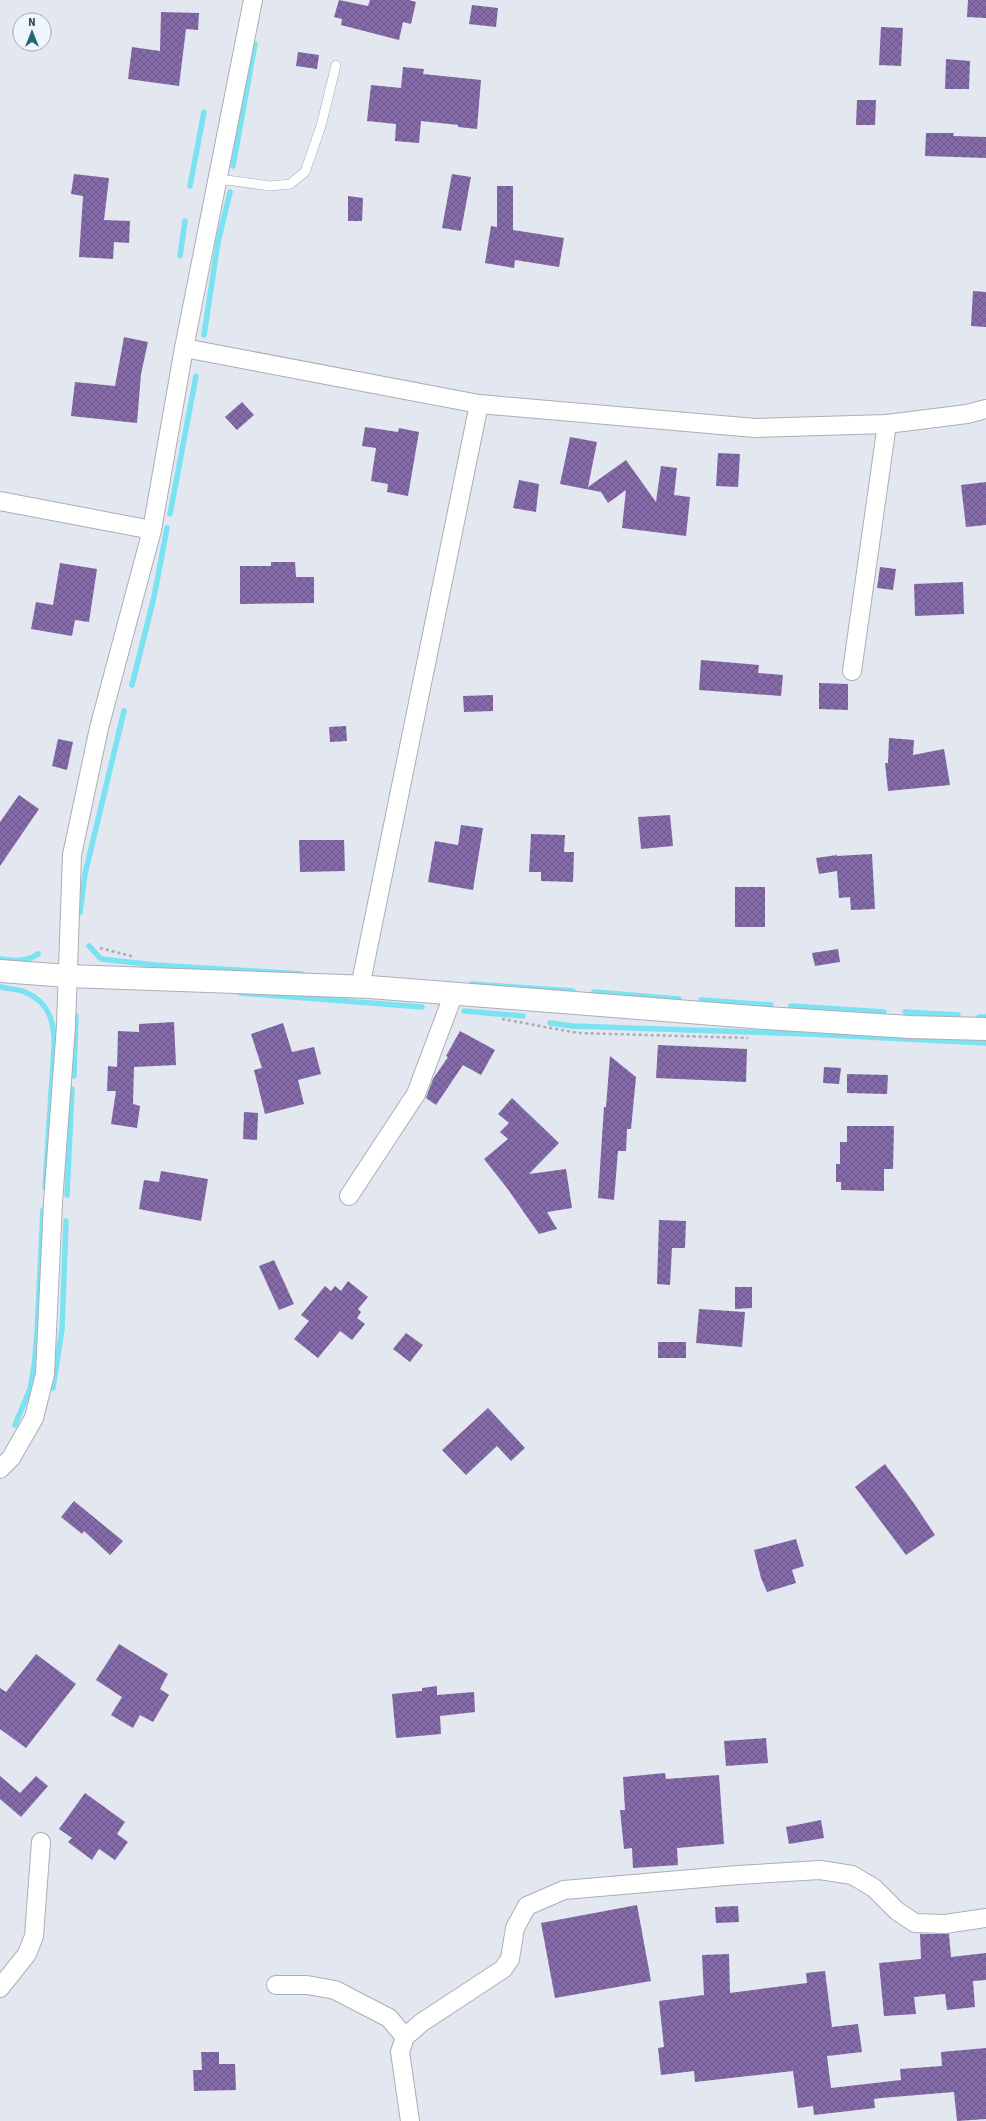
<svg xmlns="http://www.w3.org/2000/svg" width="986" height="2121" viewBox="0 0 986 2121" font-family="'Source Sans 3',sans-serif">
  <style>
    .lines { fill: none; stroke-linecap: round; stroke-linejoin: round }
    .stream { stroke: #7be2f1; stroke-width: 5.5 }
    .building { fill: url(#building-cross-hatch) }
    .lane-casing { stroke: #a9afb7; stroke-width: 10 }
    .street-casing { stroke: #a9afb7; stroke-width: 20 }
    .secondary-casing { stroke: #a9afb7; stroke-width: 24 }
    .path { stroke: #a8acb3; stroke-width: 2.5; stroke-dasharray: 3 3; stroke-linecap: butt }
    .lane { stroke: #fff; stroke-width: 9 }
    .street { stroke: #fff; stroke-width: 18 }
    .secondary { stroke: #fff; stroke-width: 22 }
  </style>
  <defs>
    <pattern id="building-cross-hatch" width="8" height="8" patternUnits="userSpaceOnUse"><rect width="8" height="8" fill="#846aa8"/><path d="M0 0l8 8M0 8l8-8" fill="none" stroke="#6d588a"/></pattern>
  </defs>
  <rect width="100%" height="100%" fill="#e2e7f0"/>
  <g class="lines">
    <!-- stream -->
    <g class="stream">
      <polyline points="233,166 255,44"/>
      <polyline points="190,186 204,112"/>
      <polyline points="180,256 185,221"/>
      <polyline points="204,335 218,242 230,192"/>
      <polyline points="170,514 196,376"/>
      <polyline points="132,685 154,597 167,528"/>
      <polyline points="80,913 85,874 124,711"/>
      <polyline points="89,946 101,959 155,965 302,974"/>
      <path d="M 0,959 C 13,961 27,962 38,954"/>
      <polyline points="472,984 573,991"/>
      <path d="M 0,987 C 8,989 20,989 27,993 C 50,1003 55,1024 54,1047 L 45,1188"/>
      <polyline points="594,992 679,999"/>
      <polyline points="240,993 422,1007"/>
      <polyline points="701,1000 771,1005"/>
      <polyline points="791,1006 884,1012"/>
      <polyline points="464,1011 523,1016"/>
      <polyline points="905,1012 958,1015"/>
      <polyline points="979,1017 986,1017"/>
      <polyline points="550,1023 572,1026 808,1034 986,1043"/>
      <polyline points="74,1076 76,1016"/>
      <polyline points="67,1195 72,1089"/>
      <polyline points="53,1388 62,1329 66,1221"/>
      <polyline points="15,1425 30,1389 34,1367 37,1334 43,1210"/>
    </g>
  </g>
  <!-- building -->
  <g class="building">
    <polygon points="339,0 368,6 370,0 409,0 416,2 411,24 403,22 399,40 341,25 342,19 334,17"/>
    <polygon points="968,0 986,0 986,18 967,17"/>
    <polygon points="472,5 498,8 496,27 469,24"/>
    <polygon points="161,12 199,13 198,30 186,29 179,86 128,79 132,47 160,51"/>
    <polygon points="881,27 903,28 901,66 879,65"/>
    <polygon points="298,52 319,55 317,69 296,66"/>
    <polygon points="946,59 970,61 969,89 945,89"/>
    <polygon points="403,67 424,69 423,74 481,80 477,129 458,127 458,125 421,121 419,143 395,141 396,124 367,121 371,85 401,88"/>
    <polygon points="857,100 876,100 875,125 856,125"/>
    <polygon points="926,133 954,133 953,136 986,137 986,158 925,156"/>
    <polygon points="74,174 109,178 104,220 130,221 129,243 114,242 113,259 79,257 83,196 71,194"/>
    <polygon points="452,174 471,177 461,231 442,228"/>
    <polygon points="497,186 513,186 513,230 564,238 559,267 515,260 514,268 485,263 491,226 497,227"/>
    <polygon points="348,196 363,198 362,221 348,221"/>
    <polygon points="973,291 986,292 986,327 971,326"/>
    <polygon points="124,337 148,342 141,374 137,423 71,416 75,382 115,386"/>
    <polygon points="242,402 254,415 237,430 225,417"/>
    <polygon points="365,427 398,432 399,428 419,432 408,496 387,492 388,484 371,481 376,448 362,446"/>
    <polygon points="570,437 597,442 588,487 626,460 656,502 661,466 677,468 674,495 690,497 686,536 622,528 626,490 608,503 601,492 560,484"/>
    <polygon points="718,453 740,454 738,487 716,486"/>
    <polygon points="519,480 539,484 536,512 513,508"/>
    <polygon points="986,482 986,525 966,527 961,485"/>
    <polygon points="271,562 295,562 296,577 314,577 314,603 240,604 240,566 271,566"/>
    <polygon points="60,563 97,569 89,622 75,620 72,636 31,629 36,602 53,605"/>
    <polygon points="880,567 896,569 893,590 877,588"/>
    <polygon points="963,582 964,614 915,616 914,584"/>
    <polygon points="701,660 759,665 758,673 783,675 781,696 699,690"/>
    <polygon points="819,683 848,684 848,710 819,709"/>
    <polygon points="493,695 493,711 464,712 463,696"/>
    <polygon points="346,726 347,741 330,742 329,727"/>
    <polygon points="889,738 914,740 913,755 944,749 950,785 888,791 885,763 888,763"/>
    <polygon points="58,739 73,742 67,770 52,766"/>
    <polygon points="19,795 39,809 0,866 0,822"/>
    <polygon points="670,815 673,846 641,849 638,817"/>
    <polygon points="461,825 483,828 473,890 428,882 435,841 458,845"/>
    <polygon points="531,834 565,835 564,852 574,852 573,882 541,881 541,872 529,872"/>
    <polygon points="299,840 344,840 345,871 300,872"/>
    <polygon points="872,854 875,909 851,910 850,897 839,898 837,871 819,874 816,858 837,855 837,856"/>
    <rect x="735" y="887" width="30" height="40"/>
    <polygon points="838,949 840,962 815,966 812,953"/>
    <polygon points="174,1022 176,1065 134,1067 133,1104 140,1106 137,1128 111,1124 116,1091 107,1091 108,1066 117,1067 118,1031 139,1032 139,1024"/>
    <polygon points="283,1023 292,1052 314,1047 321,1074 298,1080 304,1104 265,1114 254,1070 262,1068 251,1034"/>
    <polygon points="460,1031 495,1050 481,1075 463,1065 436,1105 426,1098 433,1079 448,1057 446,1056"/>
    <polygon points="658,1045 747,1049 746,1082 656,1078"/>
    <polygon points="610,1056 636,1077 631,1129 627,1129 626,1151 618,1151 614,1200 598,1198 604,1107 606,1107"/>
    <polygon points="824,1067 841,1068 839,1084 823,1083"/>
    <polygon points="847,1074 888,1075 887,1094 847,1093"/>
    <polygon points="512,1098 559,1143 529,1174 566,1169 572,1208 547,1212 557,1229 539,1234 507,1188 484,1159 508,1139 500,1132 509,1123 498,1114"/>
    <polygon points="244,1112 258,1113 257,1140 243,1139"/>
    <polygon points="847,1126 894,1126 893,1169 884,1169 884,1191 841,1190 841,1182 836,1182 836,1164 840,1164 840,1142 847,1142"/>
    <polygon points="161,1171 208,1179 201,1221 139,1209 144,1180 159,1182"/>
    <polygon points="659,1220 686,1221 685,1248 672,1248 670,1285 657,1284"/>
    <polygon points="274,1260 294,1304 279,1310 259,1266"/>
    <polygon points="348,1281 368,1297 358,1309 361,1312 357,1318 365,1324 352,1340 340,1331 318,1358 294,1339 309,1321 301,1315 325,1286 331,1291 335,1286 341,1291"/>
    <polygon points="735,1287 752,1287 752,1308 735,1309"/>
    <polygon points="699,1309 745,1312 742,1347 696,1343"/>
    <polygon points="406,1333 423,1345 410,1362 393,1349"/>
    <rect x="658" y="1342" width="28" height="16"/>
    <polygon points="488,1408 525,1448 511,1461 497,1446 466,1475 442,1450"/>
    <polygon points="885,1464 913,1502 935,1535 906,1555 855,1487"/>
    <polygon points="74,1501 123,1541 110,1555 84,1531 82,1534 61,1517"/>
    <polygon points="796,1539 804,1566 792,1570 796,1583 767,1592 761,1578 754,1550"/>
    <polygon points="119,1644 168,1674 160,1689 169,1695 153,1722 140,1715 133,1728 111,1715 122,1697 96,1680"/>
    <polygon points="36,1654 76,1684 26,1748 0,1729 0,1688 6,1692"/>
    <polygon points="437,1686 437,1695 474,1692 475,1712 440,1716 441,1734 396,1738 392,1694 422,1691 422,1688"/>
    <polygon points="766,1738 768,1763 726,1766 724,1741"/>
    <polygon points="665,1773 666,1779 719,1775 724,1844 677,1848 678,1865 633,1868 632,1848 624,1849 620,1810 625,1810 623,1777"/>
    <polygon points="0,1776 20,1793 36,1776 48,1786 21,1817 0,1799"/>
    <polygon points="85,1793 125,1822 117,1834 128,1842 115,1860 99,1849 92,1860 68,1842 72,1838 59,1829"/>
    <polygon points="821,1820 824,1838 789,1844 786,1827"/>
    <polygon points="637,1905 651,1981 555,1998 541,1923"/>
    <polygon points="738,1906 739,1922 716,1923 715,1907"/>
    <polygon points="920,1934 949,1934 951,1957 986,1953 986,1980 973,1981 975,2007 947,2010 945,1994 914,1997 916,2014 884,2016 879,1963 921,1959"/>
    <polygon points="729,1954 730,1993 807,1983 806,1973 825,1971 832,2027 858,2024 862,2052 827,2056 831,2088 901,2080 900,2069 942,2066 941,2052 986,2048 986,2119 957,2121 954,2092 881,2098 874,2099 875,2108 814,2115 813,2106 798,2108 793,2071 695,2082 694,2071 661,2075 658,2048 664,2047 659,2001 704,1995 702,1955"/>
    <polygon points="201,2052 219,2052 219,2064 235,2064 236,2090 194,2091 193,2070 202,2070"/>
  </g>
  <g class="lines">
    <defs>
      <polyline id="lane" points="219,179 270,186 290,184 305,172 321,126 336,65"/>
      <g id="street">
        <polyline points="184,348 479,404 755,428 887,424 967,414 986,409"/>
        <polyline points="0,501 152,530"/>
        <polyline points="852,671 887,424"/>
        <polyline points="360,987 479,404"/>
        <polyline points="349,1196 416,1094 454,993"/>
        <polyline points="0,1469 11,1458 34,1418 45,1374 53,1202 66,1026 72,855 99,728 152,530 184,348 253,0"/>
        <polyline points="276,1985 307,1985 335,1990 389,2018 405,2037"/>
        <polyline points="0,1988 27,1954 34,1936 41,1842"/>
        <polyline points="410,2121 400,2052 405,2037 421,2023 503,1969 510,1959 515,1928 527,1906 564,1890 738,1875 820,1870 852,1875 874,1888 897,1911 915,1923 945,1924 986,1918"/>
      </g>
      <polyline id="secondary" points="0,971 68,976 370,987 766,1018 910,1027 986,1029"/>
    </defs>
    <!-- lane casing -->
    <use href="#lane" class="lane-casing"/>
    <!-- street casing -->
    <use href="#street" class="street-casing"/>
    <!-- secondary casing -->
    <use href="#secondary" class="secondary-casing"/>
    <!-- path -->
    <g class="path">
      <polyline points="100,948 135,957"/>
      <polyline points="502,1019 578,1033 748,1038"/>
    </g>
    <!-- lane -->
    <use href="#lane" class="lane"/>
    <!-- street -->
    <use href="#street" class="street"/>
    <!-- secondary -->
    <use href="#secondary" class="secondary"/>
  </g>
  <!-- north arrow -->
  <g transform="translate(32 32)"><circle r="19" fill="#eff5fd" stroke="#a6abb1"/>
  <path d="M0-3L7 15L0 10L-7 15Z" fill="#25667a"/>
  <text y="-6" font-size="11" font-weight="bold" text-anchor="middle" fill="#393b3f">N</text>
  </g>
</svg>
